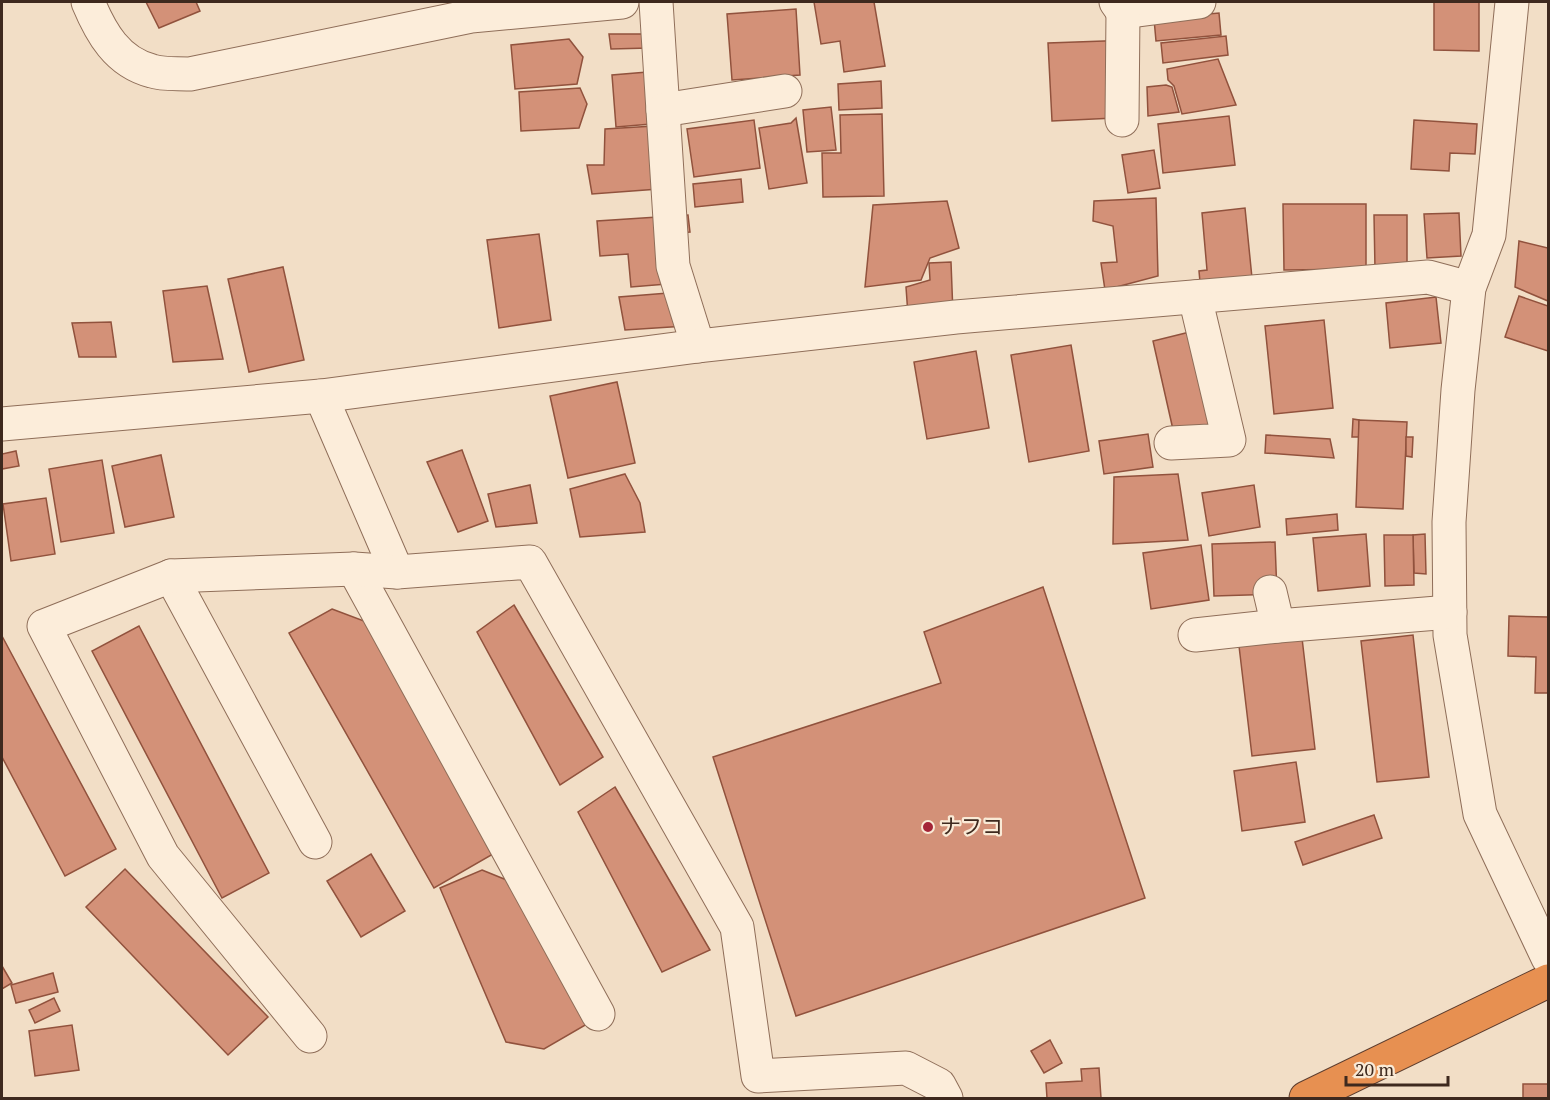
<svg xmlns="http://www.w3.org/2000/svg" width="1550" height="1100" viewBox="0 0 1550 1100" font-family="'PT Serif','Noto Sans JP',serif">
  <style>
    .building { fill: #d39178; stroke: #91523d; stroke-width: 1.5 }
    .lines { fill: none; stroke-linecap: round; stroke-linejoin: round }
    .minor-casing { stroke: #8f6e59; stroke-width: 35 }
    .highway-casing { stroke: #5d3d2e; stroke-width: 35 }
    .minor { stroke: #fcedda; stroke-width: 33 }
    .highway { stroke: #e79051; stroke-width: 33 }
    .poi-dot { fill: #a42437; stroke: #f9ead6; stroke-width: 2 }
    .labels { text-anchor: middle; stroke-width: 4.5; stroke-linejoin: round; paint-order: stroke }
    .poi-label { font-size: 21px; fill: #3e291e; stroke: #f9ead6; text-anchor: start }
  </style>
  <rect width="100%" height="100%" fill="#f2dec6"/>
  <!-- building -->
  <g class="building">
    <polygon points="146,2 196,2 200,11 159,28"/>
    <polygon points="814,2 874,2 885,66 844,72 840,41 821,44"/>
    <polygon points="1434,2 1479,2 1479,51 1434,50"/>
    <polygon points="796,9 800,75 732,80 727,14"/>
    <polygon points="1219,13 1221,35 1156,41 1154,19"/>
    <polygon points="609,34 649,34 649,48 611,49"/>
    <polygon points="1226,36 1228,55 1163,63 1161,43"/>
    <polygon points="569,39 583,57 577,84 515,89 511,45"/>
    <polygon points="1132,40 1136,117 1052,121 1048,43"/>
    <polygon points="1218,59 1236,105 1182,114 1174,86 1168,80 1167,69"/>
    <polygon points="671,70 675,122 616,127 612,75"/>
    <polygon points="881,81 882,108 839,110 838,84"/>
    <polygon points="1166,85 1172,87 1179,112 1148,116 1147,87"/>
    <polygon points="580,88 587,104 579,128 521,131 519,92"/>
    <polygon points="831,107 836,150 807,152 803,110"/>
    <polygon points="882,114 884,196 823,197 822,153 841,153 840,115"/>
    <polygon points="1229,116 1235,165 1163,173 1158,124"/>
    <polygon points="796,118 807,183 769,189 759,128 791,123"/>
    <polygon points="754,120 760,168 694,177 687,129"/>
    <polygon points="1414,120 1477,124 1475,154 1450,153 1449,171 1411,169"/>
    <polygon points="654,126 672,188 592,194 587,165 604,165 605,129"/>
    <polygon points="1154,150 1160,188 1128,193 1122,155"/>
    <polygon points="741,179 743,202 695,207 693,184"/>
    <polygon points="1156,198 1158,276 1105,290 1101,263 1117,262 1113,226 1093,221 1094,201"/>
    <polygon points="947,201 959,248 930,258 921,280 865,287 873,205"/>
    <polygon points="1283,204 1366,204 1366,269 1284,270"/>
    <polygon points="1245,208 1253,288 1201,293 1199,271 1207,270 1202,213"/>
    <polygon points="1459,213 1461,256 1427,258 1424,214"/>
    <polygon points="688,215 690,232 667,234 691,282 631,287 628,254 600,256 597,221"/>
    <polygon points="1374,215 1407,215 1407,269 1375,269"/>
    <polygon points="539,234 551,320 499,328 487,240"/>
    <polygon points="1519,241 1548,248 1548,301 1515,287"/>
    <polygon points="951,262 953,314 908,315 906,287 930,280 929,263"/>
    <polygon points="283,267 304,360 249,372 228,279"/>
    <polygon points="207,286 223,359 173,362 163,291"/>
    <polygon points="693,291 701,325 625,330 619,297"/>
    <polygon points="1519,296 1548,306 1548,351 1505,337"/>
    <polygon points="1436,297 1441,343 1390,348 1386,303"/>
    <polygon points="1324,320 1333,408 1274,414 1265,326"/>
    <polygon points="111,322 116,357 79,357 72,323"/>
    <polygon points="1198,330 1220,424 1174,434 1153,341"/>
    <polygon points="1071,345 1089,451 1029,462 1011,355"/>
    <polygon points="976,351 989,428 927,439 914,362"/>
    <polygon points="617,382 635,463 568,478 550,396"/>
    <polygon points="1353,419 1359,420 1359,437 1352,437"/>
    <polygon points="1359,420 1407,422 1403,509 1356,507"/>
    <polygon points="1148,434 1153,467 1104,474 1099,441"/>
    <polygon points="1266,435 1330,439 1334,458 1265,453"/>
    <polygon points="1406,437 1413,437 1412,457 1406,456"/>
    <polygon points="462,450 488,521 458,532 427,462"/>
    <polygon points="16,451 19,466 2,469 2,454"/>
    <polygon points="161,455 174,517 125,527 112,466"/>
    <polygon points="102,460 114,533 61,542 49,469"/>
    <polygon points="625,474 640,503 645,532 580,537 570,489"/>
    <polygon points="1178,474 1188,540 1113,544 1114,477"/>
    <polygon points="530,485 537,523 496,527 488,494"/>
    <polygon points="1254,485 1260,527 1209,536 1202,493"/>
    <polygon points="46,498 55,554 11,561 3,504"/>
    <polygon points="1337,514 1338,530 1287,535 1286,519"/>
    <polygon points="1366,534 1370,586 1318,591 1313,538"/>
    <polygon points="1425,534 1426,574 1414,573 1413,535"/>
    <polygon points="1384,535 1413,535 1414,585 1385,586"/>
    <polygon points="1275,542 1277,594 1214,596 1212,544"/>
    <polygon points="1201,545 1209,600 1151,609 1143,553"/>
    <polygon points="1043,587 1145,898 796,1016 713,757 941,683 924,632"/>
    <polygon points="514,605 603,757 560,785 477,632"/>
    <polygon points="332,609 372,624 500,850 434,888 289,633"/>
    <polygon points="1509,616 1548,617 1548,693 1535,693 1536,657 1508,656"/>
    <polygon points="139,626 269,873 222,898 92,651"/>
    <polygon points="1413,635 1429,777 1377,782 1361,641"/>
    <polygon points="2,636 116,849 65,876 2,757"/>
    <polygon points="1302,638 1315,749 1252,756 1239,646"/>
    <polygon points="1296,762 1305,822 1242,831 1234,771"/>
    <polygon points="615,787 710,950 662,972 578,812"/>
    <polygon points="1374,815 1382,838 1303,865 1295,842"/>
    <polygon points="371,854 405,911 361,937 327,881"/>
    <polygon points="125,869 268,1017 228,1055 86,907"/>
    <polygon points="482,870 514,883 594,1020 544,1049 506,1042 440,888"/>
    <polygon points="2,966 12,983 2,989"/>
    <polygon points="53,973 58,992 16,1003 11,985"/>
    <polygon points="54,998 60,1011 35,1023 29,1010"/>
    <polygon points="72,1025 79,1070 35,1076 29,1031"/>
    <polygon points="1050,1040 1062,1063 1044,1073 1031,1051"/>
    <polygon points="1099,1068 1101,1098 1047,1098 1046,1083 1082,1081 1081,1069"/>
    <rect x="1523" y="1084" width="25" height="14"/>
  </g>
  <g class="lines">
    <defs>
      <g id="minor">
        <path d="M 88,2 C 101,33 117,62 152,71 C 164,75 178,73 190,74 L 471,16 L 622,2"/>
        <polyline points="656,2 673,266 698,346"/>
        <polyline points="1116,2 1123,12 1199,2"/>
        <polyline points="1512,2 1489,235 1469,288 1458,390 1449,522 1450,635 1480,814 1548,958"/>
        <polyline points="663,110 785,91"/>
        <polyline points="1122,120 1123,12"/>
        <polyline points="321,396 397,572"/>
        <polyline points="2,424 321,396 698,346 956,317 1428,277 1469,288"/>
        <polyline points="1171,443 1229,440 1195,297"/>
        <polyline points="354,569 598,1014"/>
        <polyline points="171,576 315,842"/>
        <polyline points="1270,592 1278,626"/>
        <polyline points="1195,635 1278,626 1450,612"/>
        <polyline points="310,1036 163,856 44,626 171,576 354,569 397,572 530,562 737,927 758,1076 906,1068 939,1085 946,1098"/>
      </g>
      <polyline id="highway" points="1306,1098 1548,981"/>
    </defs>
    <!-- minor casing -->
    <use href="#minor" class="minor-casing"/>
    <!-- highway casing -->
    <use href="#highway" class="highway-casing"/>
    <!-- minor -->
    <use href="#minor" class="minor"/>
    <!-- highway -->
    <use href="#highway" class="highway"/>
  </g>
  <!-- markers -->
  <circle class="poi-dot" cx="928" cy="827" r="6"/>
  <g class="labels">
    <!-- poi labels -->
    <g class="poi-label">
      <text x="940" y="834">ナフコ</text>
    </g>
  </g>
  <!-- border -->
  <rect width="1550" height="1100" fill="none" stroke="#3e291e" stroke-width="6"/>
  <!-- scale -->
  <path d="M1346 1076v9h102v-9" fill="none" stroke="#3e291e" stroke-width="3"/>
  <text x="1355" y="1076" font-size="18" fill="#3e291e" stroke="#f9ead6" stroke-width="4.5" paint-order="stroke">20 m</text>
</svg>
